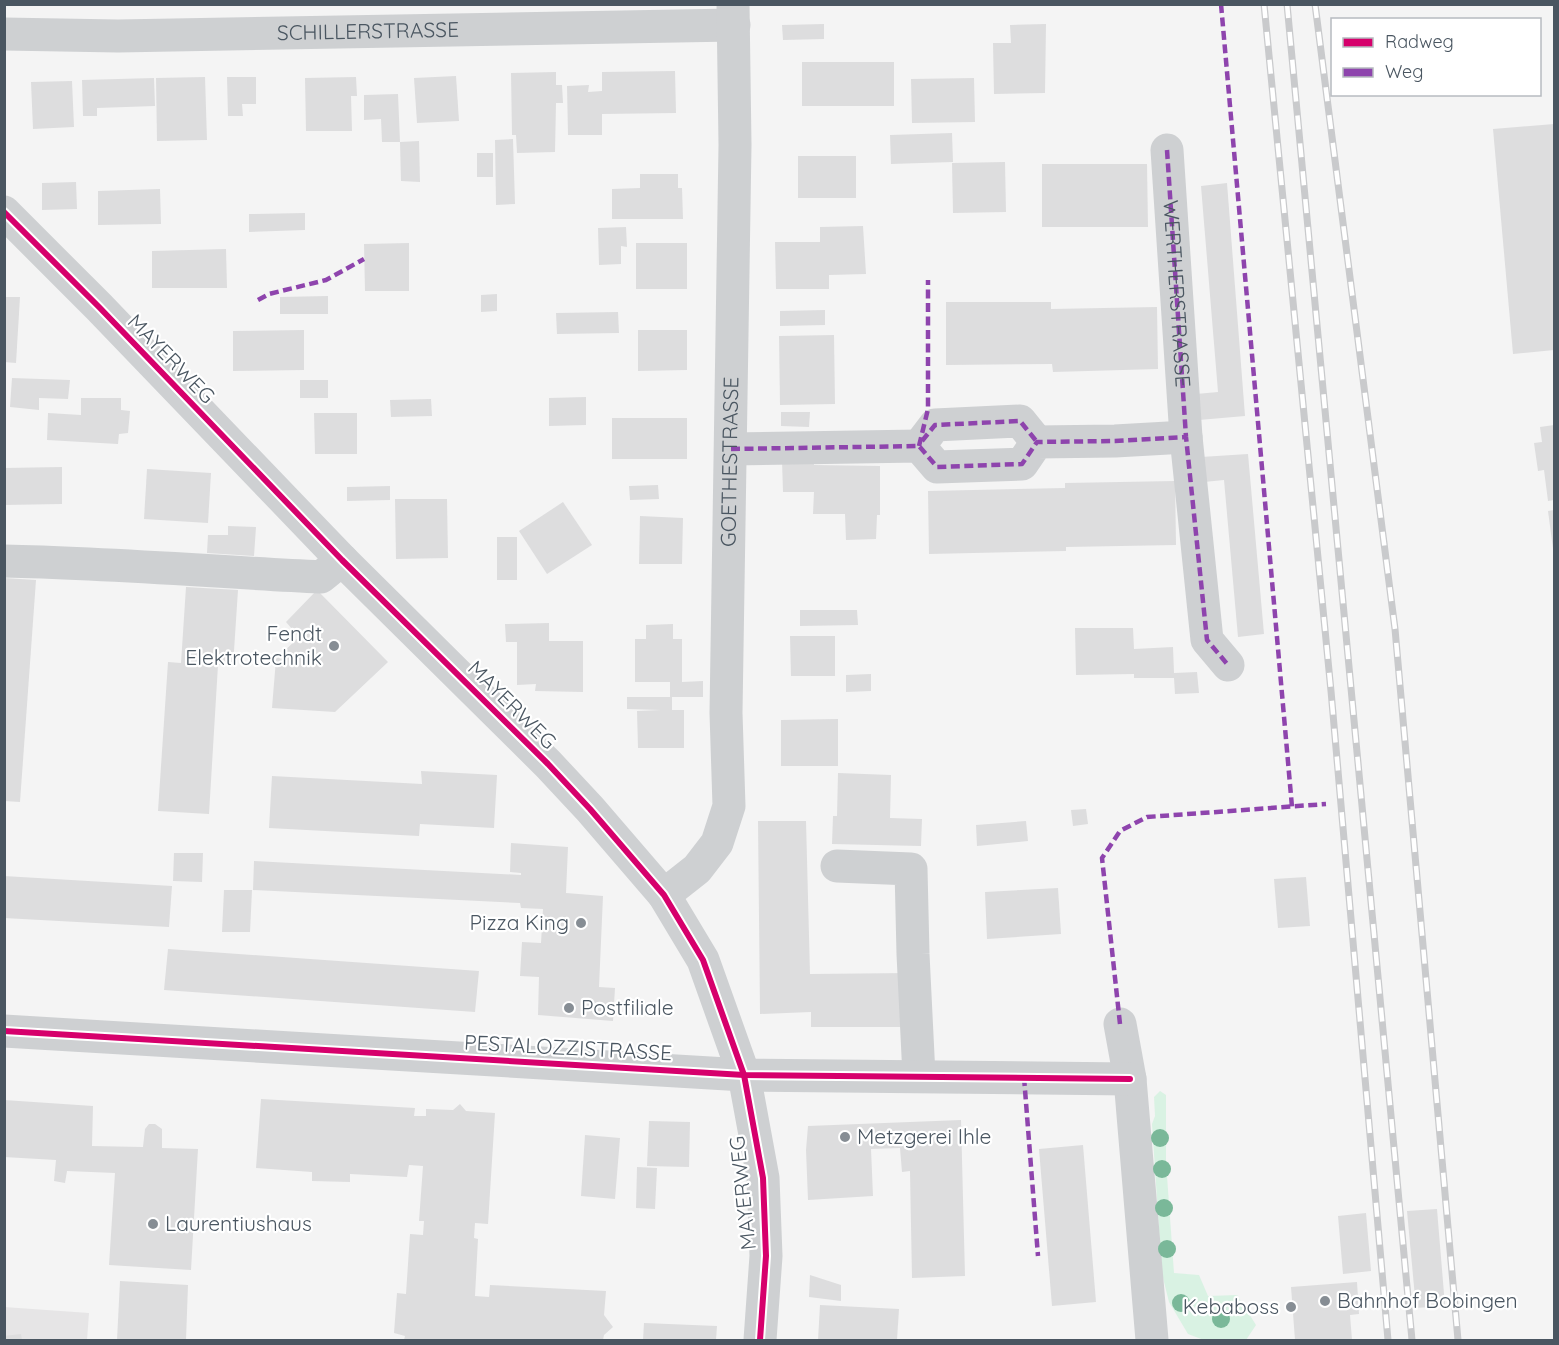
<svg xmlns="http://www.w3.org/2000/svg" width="1559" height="1345" viewBox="0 0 1559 1345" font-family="Quicksand,sans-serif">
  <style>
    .education { fill: #e6e5e6 }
    .green { fill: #d9f2e3 }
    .building { fill: #ddddde }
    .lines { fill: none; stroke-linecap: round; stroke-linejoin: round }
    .minor { stroke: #ced0d2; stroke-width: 33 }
    .rail-casing { stroke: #c9cacc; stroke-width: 7 }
    .rail { stroke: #fff; stroke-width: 4.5; stroke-dasharray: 14; stroke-linecap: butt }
    .quiet { stroke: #8e44ad; stroke-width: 4.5; stroke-dasharray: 9 4.5; stroke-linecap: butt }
    .cycleway-casing { stroke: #fff; stroke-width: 10 }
    .cycleway { stroke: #d6006c; stroke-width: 6 }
    .tree { fill: #7ab899 }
    .poi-dot { fill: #868d94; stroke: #fff; stroke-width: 2 }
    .labels { text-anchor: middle; stroke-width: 4.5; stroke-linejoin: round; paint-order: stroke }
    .street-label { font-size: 21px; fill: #4a5661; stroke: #fff }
    .poi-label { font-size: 21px; fill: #4a5661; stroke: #fff; text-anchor: start }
  </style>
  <rect width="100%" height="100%" fill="#f4f4f4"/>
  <!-- education -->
  <polygon class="education" points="4,1307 89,1313 87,1340 5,1340"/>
  <!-- green -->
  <polygon class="green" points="1160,1091 1166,1095 1166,1162 1174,1273 1199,1275 1208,1296 1237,1295 1256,1325 1246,1340 1204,1340 1188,1334 1169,1302 1162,1274 1152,1124 1155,1116 1154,1097"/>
  <!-- building -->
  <g class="building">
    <polygon points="824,24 824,39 783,40 782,25"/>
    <polygon points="1046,24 1045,93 994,94 993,43 1011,43 1010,25"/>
    <rect x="802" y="62" width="92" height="44"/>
    <polygon points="675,71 676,113 602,114 602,135 568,135 567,86 589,85 588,92 602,91 602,72"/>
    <polygon points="556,72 556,85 562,85 563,103 556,103 555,152 517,153 516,135 512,135 511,73"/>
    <polygon points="456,76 459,121 417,123 414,78"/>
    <polygon points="205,77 207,140 157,141 156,78"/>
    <polygon points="227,77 256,77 256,104 242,104 243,116 228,116"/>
    <polygon points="356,77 357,96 351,96 352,131 306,131 305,78"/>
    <polygon points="154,78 155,106 97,108 97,116 83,116 82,80"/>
    <polygon points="974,78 975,122 912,123 911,79"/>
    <polygon points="72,81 74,127 33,129 31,82"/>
    <polygon points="398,94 400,142 382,142 381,119 364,120 364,95"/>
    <polygon points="1554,124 1554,350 1513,354 1493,129"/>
    <polygon points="952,133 953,162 891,164 890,135"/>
    <polygon points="513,139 515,204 496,205 495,140"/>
    <polygon points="419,141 420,182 401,181 400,142"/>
    <rect x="477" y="153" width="16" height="24"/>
    <rect x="798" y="156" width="58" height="42"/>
    <polygon points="1005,162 1006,212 953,213 952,163"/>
    <polygon points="1042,164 1147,164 1148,227 1042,227"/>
    <polygon points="640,174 678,174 678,188 682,188 683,219 612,219 612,189 640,188"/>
    <polygon points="76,182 77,209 42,210 42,183"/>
    <polygon points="1227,183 1245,416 1199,420 1196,394 1218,392 1201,186"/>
    <polygon points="160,189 161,224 98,225 98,191"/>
    <polygon points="305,213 305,230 249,232 249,214"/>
    <polygon points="863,226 866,274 829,275 829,289 776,289 775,242 820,242 820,227"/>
    <polygon points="626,227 627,247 621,246 621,264 599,265 598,228"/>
    <polygon points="409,243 409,291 365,291 364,244"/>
    <rect x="636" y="243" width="51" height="46"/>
    <polygon points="226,249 227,288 152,288 152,251"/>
    <polygon points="497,294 497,311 481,312 481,295"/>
    <polygon points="328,296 328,314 280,314 280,297"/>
    <polygon points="4,297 20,297 16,363 4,362"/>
    <polygon points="946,302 1051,302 1051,309 1157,307 1158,369 1053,372 1052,364 946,365"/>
    <polygon points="825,310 825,325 780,326 780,311"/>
    <polygon points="618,312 619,333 557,334 556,313"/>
    <polygon points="304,330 304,370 233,371 233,331"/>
    <polygon points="638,330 687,330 687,370 638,371"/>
    <polygon points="834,335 835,404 780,405 779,336"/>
    <polygon points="12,378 70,380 68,399 39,398 39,410 10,407"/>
    <rect x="300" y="380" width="28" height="18"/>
    <polygon points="586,397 586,425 549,426 549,398"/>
    <polygon points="81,398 121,398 121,410 130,411 128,433 119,434 118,444 47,440 48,413 81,415"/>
    <polygon points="431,399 432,416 391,417 390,400"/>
    <polygon points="781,412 810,412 809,427 781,426"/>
    <polygon points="314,413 357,413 357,454 315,454"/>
    <rect x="612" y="418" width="75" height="41"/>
    <polygon points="1554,425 1554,500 1548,501 1544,470 1538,471 1534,443 1542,442 1540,427"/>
    <polygon points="1248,454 1264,634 1238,637 1224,480 1204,482 1201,457"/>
    <polygon points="782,461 814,461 814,465 880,466 880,515 877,515 876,539 846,540 845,514 813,514 814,492 783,492"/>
    <polygon points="62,467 62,504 4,505 4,468"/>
    <polygon points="147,469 211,473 208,523 144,519"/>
    <polygon points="1175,481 1176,545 1066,547 1066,551 929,554 928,491 1065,488 1065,483"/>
    <polygon points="658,485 659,499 630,500 629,486"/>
    <polygon points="390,486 390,500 347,501 347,487"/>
    <polygon points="395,499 447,499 448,558 396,559"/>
    <polygon points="563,502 592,545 547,574 519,531"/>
    <polygon points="1554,510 1554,549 1553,549 1548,511"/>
    <polygon points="640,516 683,518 682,564 639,564"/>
    <polygon points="228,526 256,527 254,556 207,553 208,535 228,535"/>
    <rect x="497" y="537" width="20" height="43"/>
    <polygon points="4,578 36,580 20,802 4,801"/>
    <polygon points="186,587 238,590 233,666 218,665 209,814 158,811 168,662 181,663"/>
    <polygon points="317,590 388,662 335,712 272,708 276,659 299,637 286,622"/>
    <polygon points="800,610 857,610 858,625 800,626"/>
    <polygon points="549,623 549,641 583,641 583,692 535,691 536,684 517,685 517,642 506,642 505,624"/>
    <polygon points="673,624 673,639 682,639 682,682 703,681 703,697 672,697 672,710 684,710 684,748 638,748 637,711 661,710 627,709 627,697 670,697 670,682 635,682 635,639 646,639 646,625"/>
    <polygon points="1075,628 1133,628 1134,649 1173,647 1174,673 1197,672 1199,693 1175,694 1174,678 1134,678 1134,674 1076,675"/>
    <polygon points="790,636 835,636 835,676 791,676"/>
    <polygon points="871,674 871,691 846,692 846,675"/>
    <polygon points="838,719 838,766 781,766 781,720"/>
    <polygon points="421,771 497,775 494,828 420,824 419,836 269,828 272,776 422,784"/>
    <polygon points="838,773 891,775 890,818 922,819 921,846 832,844 833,816 837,816"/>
    <polygon points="1086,809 1088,824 1073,826 1071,810"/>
    <polygon points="758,821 806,821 810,974 909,973 908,1027 811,1027 811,1012 760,1014"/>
    <polygon points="1026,821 1028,841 977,846 976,825"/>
    <polygon points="511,843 568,847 566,893 603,896 599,987 615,988 613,1021 538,1015 539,977 520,976 522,942 541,943 543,909 521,908 520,903 253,890 254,861 521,875 521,873 510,872"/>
    <polygon points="174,853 203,853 202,882 173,881"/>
    <polygon points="4,876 172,886 169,927 4,918"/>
    <polygon points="1306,877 1310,926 1278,928 1274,879"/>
    <polygon points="1058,888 1061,934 987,939 985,892"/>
    <polygon points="224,890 252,890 250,932 222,932"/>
    <polygon points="168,949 479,971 475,1012 164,990"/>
    <polygon points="261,1099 415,1108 414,1116 426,1116 426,1109 453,1110 460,1104 466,1111 495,1113 488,1224 475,1223 474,1238 478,1239 475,1296 489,1297 490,1285 606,1291 604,1315 613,1327 604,1335 603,1340 404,1340 405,1336 394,1333 397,1293 406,1294 410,1234 423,1235 424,1221 419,1221 423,1166 409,1165 407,1177 350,1174 350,1182 312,1181 312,1172 256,1168"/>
    <polygon points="4,1100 93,1106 92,1146 143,1147 145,1129 149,1124 155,1124 162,1129 162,1148 198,1149 191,1270 109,1265 115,1173 67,1171 65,1183 54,1181 56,1160 4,1157"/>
    <polygon points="961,1120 965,1276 912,1278 910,1171 902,1172 900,1148 871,1149 873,1196 808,1200 806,1150 808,1126"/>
    <polygon points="649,1121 690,1122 689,1167 647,1166"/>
    <polygon points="585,1135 620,1138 615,1199 581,1196"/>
    <polygon points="1083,1145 1096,1302 1052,1306 1039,1149"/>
    <polygon points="637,1167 657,1168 655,1209 636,1208"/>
    <polygon points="1437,1209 1445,1306 1416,1308 1407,1211"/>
    <polygon points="1366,1213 1371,1271 1343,1274 1338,1216"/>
    <polygon points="810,1275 841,1285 841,1301 809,1297"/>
    <polygon points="120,1281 188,1285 186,1340 117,1340"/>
    <polygon points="1357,1282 1359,1314 1350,1315 1352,1340 1295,1340 1291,1287"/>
    <polygon points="820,1305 899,1309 897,1340 818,1340"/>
    <polygon points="644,1323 717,1326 716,1340 643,1340"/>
    <polygon points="21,1334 22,1340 4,1340 4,1336"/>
  </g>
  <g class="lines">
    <!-- minor -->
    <g class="minor">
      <path id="s1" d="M 4,34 L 118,36 L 734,25"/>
      <path id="s2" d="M 1167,150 L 1186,437 L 1207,640 L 1228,665"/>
      <polyline points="4,212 99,307 342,560 548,764 590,809 664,895 703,960 744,1075 763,1178 766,1256 760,1340"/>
      <polyline points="919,446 935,425 1020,421 1037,442"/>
      <polyline points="731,449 919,446 937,467 1022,464 1037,442 1115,441 1186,437"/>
      <path d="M 4,561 C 110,563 216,572 321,577 L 342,560"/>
      <polyline points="837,866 911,869 913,954 919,1076"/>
      <path id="s3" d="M 664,895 L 697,869 L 717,843 L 729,806 L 726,713 L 735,145 L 733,4"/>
      <polyline points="1120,1024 1130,1079 1152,1340"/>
      <polyline points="4,1031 744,1075 1130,1079"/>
    </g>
    <defs>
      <g id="rail">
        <polyline points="1264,4 1331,691 1388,1340"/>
        <polyline points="1287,4 1412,1340"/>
        <polyline points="1315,4 1395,629 1458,1340"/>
      </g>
    </defs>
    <!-- rail casing -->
    <use href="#rail" class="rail-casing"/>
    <!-- rail -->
    <use href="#rail" class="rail"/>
    <!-- quiet -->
    <g class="quiet">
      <polyline points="1221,4 1292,807"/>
      <polyline points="1167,150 1186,437 1207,640 1228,665"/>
      <polyline points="258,300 269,294 326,280 364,259"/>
      <polyline points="922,441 935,425 1020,421 1037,442"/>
      <polyline points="919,446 928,409 928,280"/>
      <polyline points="731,449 919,446 937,467 1022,464 1037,442 1115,441 1186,437"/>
      <polyline points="1120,1024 1102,858 1120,831 1147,817 1326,804"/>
      <polyline points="1024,1077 1038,1256"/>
    </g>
    <defs>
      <g id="cycleway">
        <polyline points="4,212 99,307 342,560 548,764 590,809 664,895 703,960 744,1075 763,1178 766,1256 760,1340"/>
        <polyline points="4,1031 744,1075 1130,1079"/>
      </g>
    </defs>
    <!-- cycleway casing -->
    <use href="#cycleway" class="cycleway-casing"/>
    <!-- cycleway -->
    <use href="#cycleway" class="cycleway"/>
  </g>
  <!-- trees -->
  <g class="tree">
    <circle cx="1160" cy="1138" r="9"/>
    <circle cx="1162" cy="1169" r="9"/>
    <circle cx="1164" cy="1208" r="9"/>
    <circle cx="1167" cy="1249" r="9"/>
    <circle cx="1181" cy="1303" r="9"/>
    <circle cx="1221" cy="1319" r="9"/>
  </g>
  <!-- markers -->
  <g class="poi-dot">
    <circle cx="334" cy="646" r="6"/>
    <circle cx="581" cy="923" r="6"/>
    <circle cx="569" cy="1008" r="6"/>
    <circle cx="845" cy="1137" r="6"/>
    <circle cx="153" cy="1224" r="6"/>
    <circle cx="1325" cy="1301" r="6"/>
    <circle cx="1291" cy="1307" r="6"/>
  </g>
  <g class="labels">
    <!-- street labels -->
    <g class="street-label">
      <text dy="7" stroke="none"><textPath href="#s1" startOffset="364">SCHILLERSTRASSE</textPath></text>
      <text dy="7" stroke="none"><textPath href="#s2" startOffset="144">WERTHERSTRASSE</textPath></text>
      <text transform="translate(171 359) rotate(46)" y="7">MAYERWEG</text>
      <text dy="7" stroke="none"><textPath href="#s3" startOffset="458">GOETHESTRASSE</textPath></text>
      <text transform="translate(512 705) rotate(45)" y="7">MAYERWEG</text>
      <text transform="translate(568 1048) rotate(3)" y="7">PESTALOZZISTRASSE</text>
      <text transform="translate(743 1193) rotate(-96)" y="7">MAYERWEG</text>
    </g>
    <!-- poi labels -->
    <g class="poi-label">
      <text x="322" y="641" text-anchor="end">Fendt<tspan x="322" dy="24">Elektrotechnik</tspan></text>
      <text x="569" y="930" text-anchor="end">Pizza King</text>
      <text x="581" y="1015">Postfiliale</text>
      <text x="857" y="1144">Metzgerei Ihle</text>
      <text x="165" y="1231">Laurentiushaus</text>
      <text x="1337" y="1308">Bahnhof Bobingen</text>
      <text x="1279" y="1314" text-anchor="end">Kebaboss</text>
    </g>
  </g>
  <!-- border -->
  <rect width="1559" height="1345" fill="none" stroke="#4a5661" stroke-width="12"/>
  <!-- legend -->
  <rect x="1331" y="18" width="210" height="78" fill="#ffffff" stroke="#b7bbc0" stroke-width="1.5"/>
  <rect x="1343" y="38" width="30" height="9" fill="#d6006c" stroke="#b7bbc0" stroke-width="1.5"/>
  <text x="1385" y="48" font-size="18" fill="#4a5661">Radweg</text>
  <rect x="1343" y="68" width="30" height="9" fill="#8e44ad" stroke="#b7bbc0" stroke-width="1.5"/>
  <text x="1385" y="78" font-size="18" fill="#4a5661">Weg</text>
</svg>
